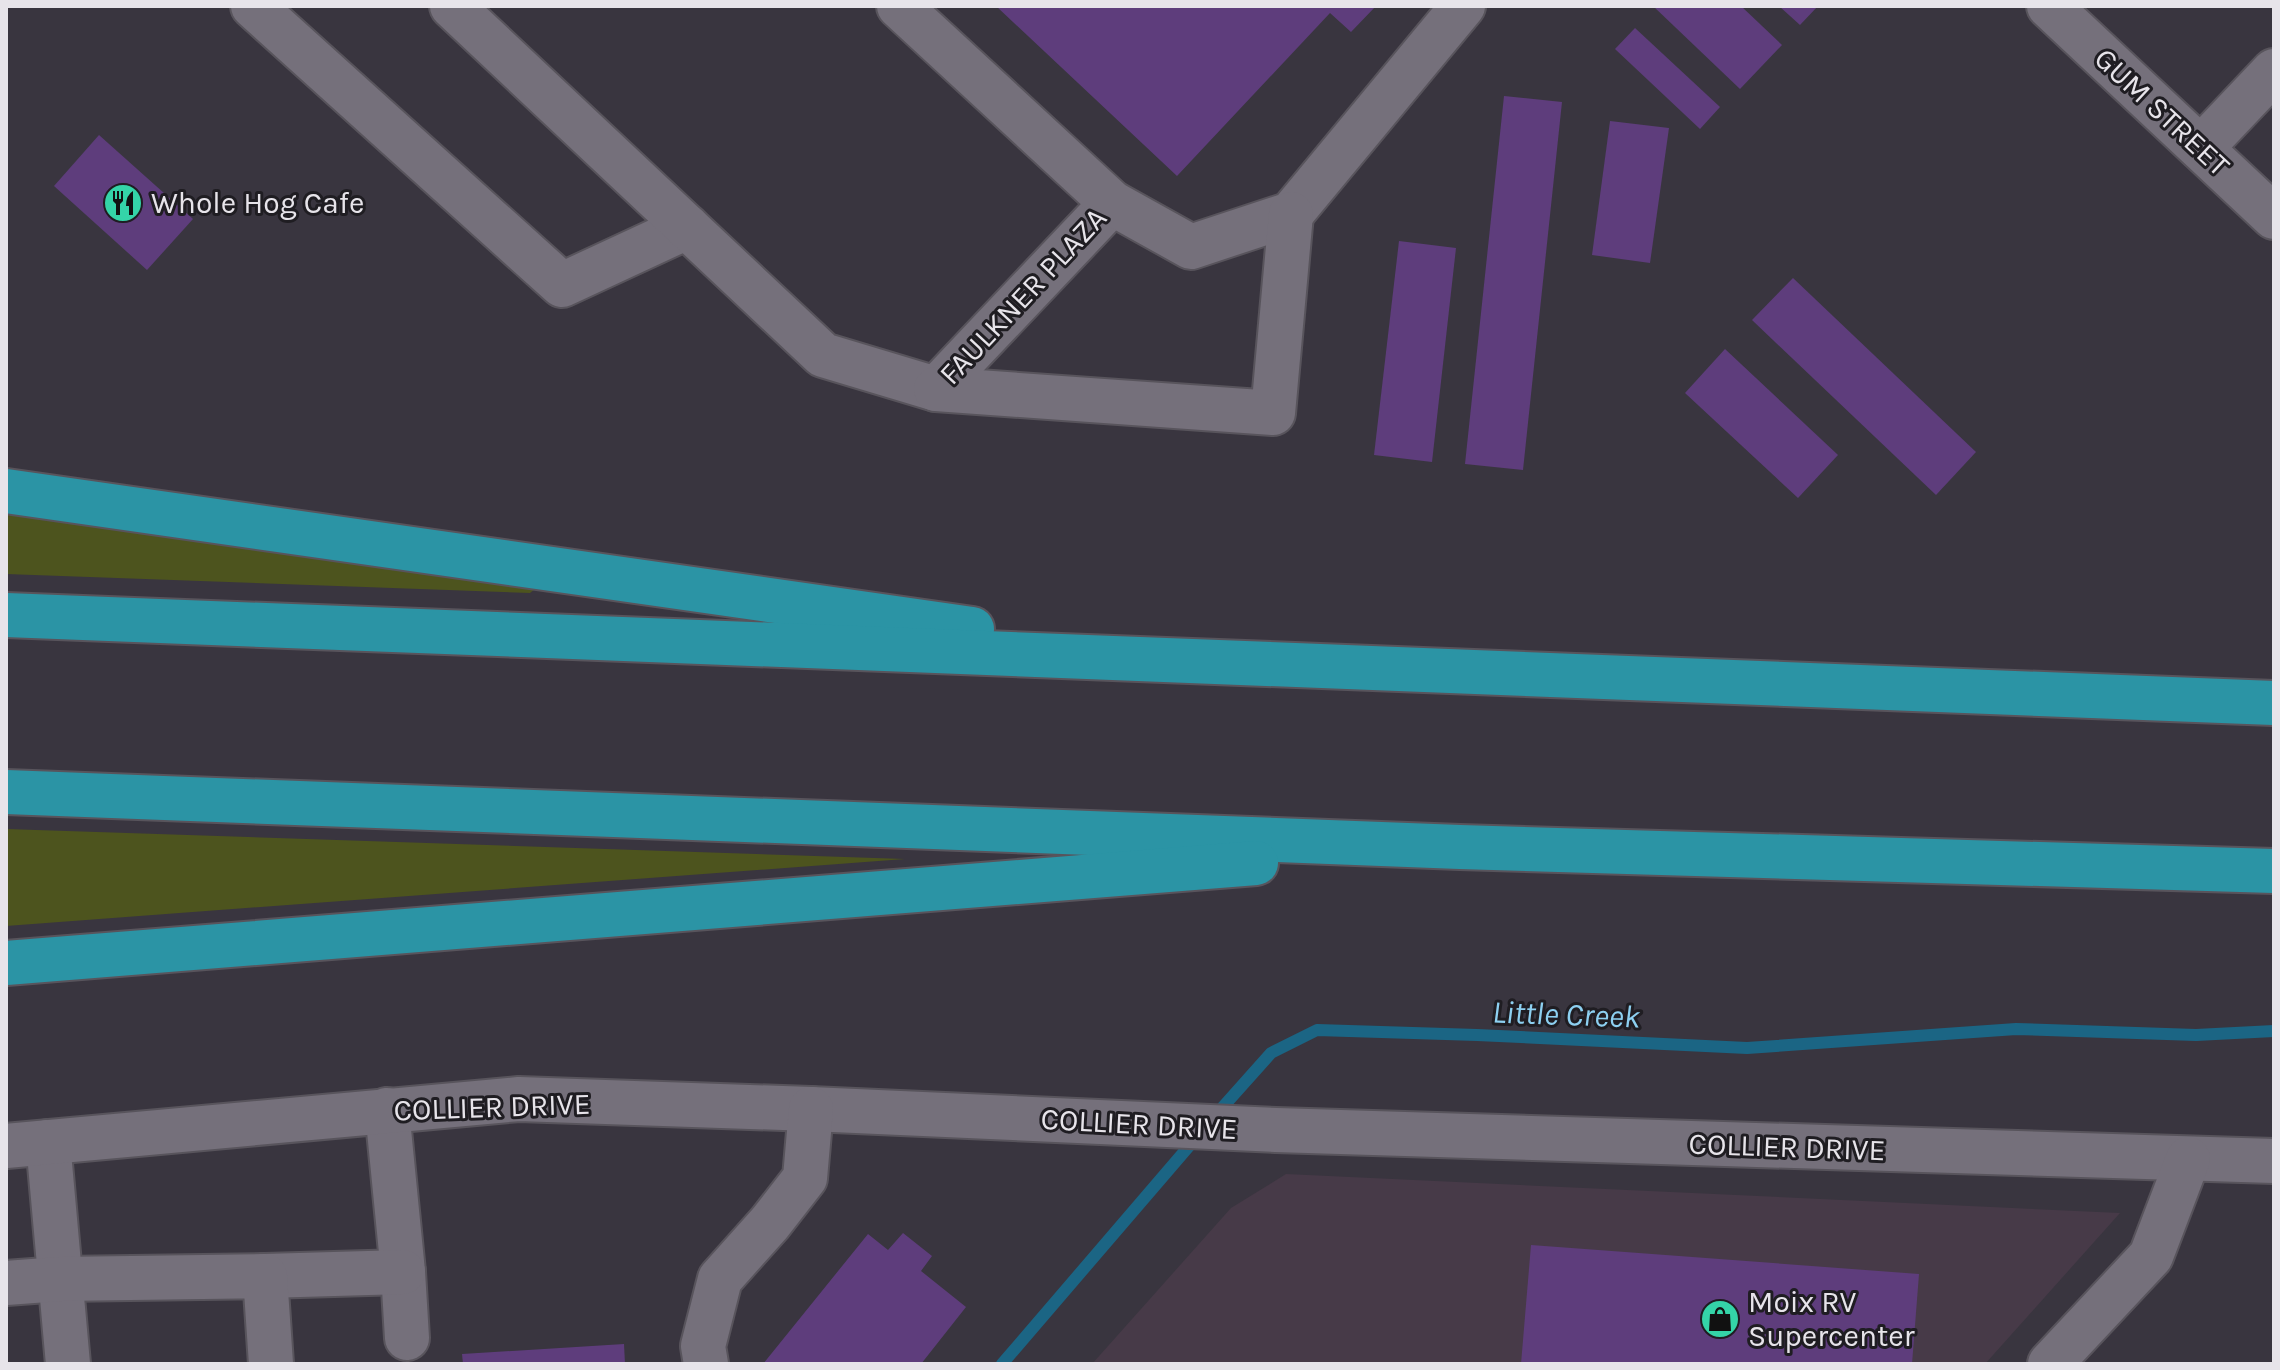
<svg xmlns="http://www.w3.org/2000/svg" width="2280" height="1370" viewBox="0 0 2280 1370" font-family="Karla,sans-serif">
  <style>
    .commercial { fill: #473a48 }
    .green { fill: #4d541e }
    .lines { fill: none; stroke-linecap: round; stroke-linejoin: round }
    .stream { stroke: #1b6584; stroke-width: 12 }
    .building { fill: #5e3d7c }
    .minor-casing { stroke: #58545c; stroke-width: 48 }
    .highway-casing { stroke: #58545c; stroke-width: 48 }
    .minor { stroke: #75707b; stroke-width: 44 }
    .highway { stroke: #2b94a5; stroke-width: 44 }
    .labels { text-anchor: middle; stroke-width: 6; stroke-linejoin: round; paint-order: stroke }
    .street-label { font-size: 30px; fill: #e7e4ea; stroke: #1f1d22 }
    .poi-label { font-size: 30px; fill: #e7e4ea; stroke: #1f1d22; text-anchor: start }
    .water-label { font-size: 32px; font-style: italic; fill: #8dd0f1; stroke: #1f1d22 }
  </style>
  <rect width="100%" height="100%" fill="#39353f"/>
  <!-- commercial -->
  <polygon class="commercial" points="1286,1174 2120,1213 1985,1364 1092,1364 1231,1208"/>
  <!-- green -->
  <g class="green">
    <polygon points="6,503 541,584 530,593 6,574"/>
    <polygon points="6,829 905,859 6,926"/>
  </g>
  <g class="lines">
    <!-- stream -->
    <g class="stream">
      <polyline points="1213,1118 1271,1053 1317,1030 1477,1035 1747,1048 2016,1029 2196,1035 2274,1031"/>
      <polyline points="1002,1364 1196,1138"/>
    </g>
  </g>
  <!-- building -->
  <g class="building">
    <polygon points="996,6 1376,6 1351,32 1330,13 1177,176"/>
    <polygon points="1653,6 1741,6 1782,45 1740,89"/>
    <polygon points="1779,6 1818,6 1800,25"/>
    <polygon points="1635,28 1720,107 1700,129 1615,49"/>
    <polygon points="1504,96 1562,102 1523,470 1465,464"/>
    <polygon points="1610,121 1669,128 1650,263 1592,255"/>
    <polygon points="99,135 193,219 147,270 54,186"/>
    <polygon points="1399,241 1456,248 1432,462 1374,455"/>
    <polygon points="1793,278 1976,452 1936,495 1752,320"/>
    <polygon points="1725,349 1838,455 1798,498 1685,393"/>
    <polygon points="903,1233 932,1256 921,1271 966,1307 921,1364 763,1364 868,1234 888,1250"/>
    <polygon points="1531,1245 1919,1274 1912,1364 1521,1364"/>
    <polygon points="624,1344 625,1364 463,1364 462,1354"/>
  </g>
  <g class="lines">
    <defs>
      <g id="minor">
        <polyline points="253,6 562,285 687,227"/>
        <polyline points="452,6 823,355 936,389 1112,203"/>
        <polyline points="899,6 1112,203 1191,247 1291,214 1463,6"/>
        <polyline points="2049,6 2274,217"/>
        <polyline points="2201,148 2274,71"/>
        <polyline points="936,389 1273,413 1291,214"/>
        <polyline points="387,1110 403,1272 407,1338"/>
        <polyline points="48,1142 68,1364"/>
        <polyline points="6,1146 519,1099 811,1109 1276,1130 2274,1161"/>
        <polyline points="265,1276 403,1272"/>
        <polyline points="6,1283 60,1279 265,1276 271,1364"/>
        <polyline points="706,1364 703,1346 720,1279 770,1223 805,1178 811,1109"/>
        <polyline points="2050,1364 2151,1256 2188,1159"/>
      </g>
      <g id="highway">
        <polyline points="6,491 972,629"/>
        <polyline points="6,615 2274,703"/>
        <polyline points="6,792 1460,847 2274,871"/>
        <polyline points="6,963 1256,863"/>
      </g>
    </defs>
    <!-- minor casing -->
    <use href="#minor" class="minor-casing"/>
    <!-- highway casing -->
    <use href="#highway" class="highway-casing"/>
    <!-- minor -->
    <use href="#minor" class="minor"/>
    <!-- highway -->
    <use href="#highway" class="highway"/>
  </g>
  <!-- icons -->
  <defs>
    <symbol id="restaurant-disc" viewBox="-11 -11 22 22"><circle r="9.5" fill="#34d4a8" stroke="#1f1d22"/><path d="M-5-6h1v4h1v-4h1v4h1v-4h1v5L-1.5 .5V6h-2V.5L-5-1ZM5-6V6H3V1.5H1.5Q1.5-4 5-6Z" fill="#111"/></symbol>
    <symbol id="shop-disc" viewBox="-11 -11 22 22"><circle r="9.5" fill="#34d4a8" stroke="#1f1d22"/><path d="M-5-2.5h2.3a2.7 3.5 0 0 1 5.4 0H5L5.5 6h-11ZM-1.5-2.5h3a1.5 2.3 0 0 0-3 0Z" fill="#111"/></symbol>
  </defs>
  <g fill-rule="evenodd">
    <use href="#restaurant-disc" x="101" y="181" width="44" height="44"/>
    <use href="#shop-disc" x="1698" y="1297" width="44" height="44"/>
  </g>
  <g class="labels">
    <!-- street labels -->
    <g class="street-label">
      <text transform="translate(2162 112) rotate(43)" y="10">GUM STREET</text>
      <text transform="translate(1023 296) rotate(-47)" y="10">FAULKNER PLAZA</text>
      <text transform="translate(492 1107) rotate(-2)" y="10">COLLIER DRIVE</text>
      <text transform="translate(1139 1124) rotate(3)" y="10">COLLIER DRIVE</text>
      <text transform="translate(1787 1147) rotate(2)" y="10">COLLIER DRIVE</text>
    </g>
    <!-- poi labels -->
    <g class="poi-label">
      <text x="151" y="213">Whole Hog Cafe</text>
      <text x="1748" y="1312">Moix RV<tspan x="1748" dy="34">Supercenter</tspan></text>
    </g>
    <!-- water labels -->
    <g class="water-label">
      <text transform="translate(1566 1014) rotate(2)" y="11">Little Creek</text>
    </g>
  </g>
  <!-- border -->
  <rect width="2280" height="1370" fill="none" stroke="#e7e4ea" stroke-width="16"/>
</svg>
